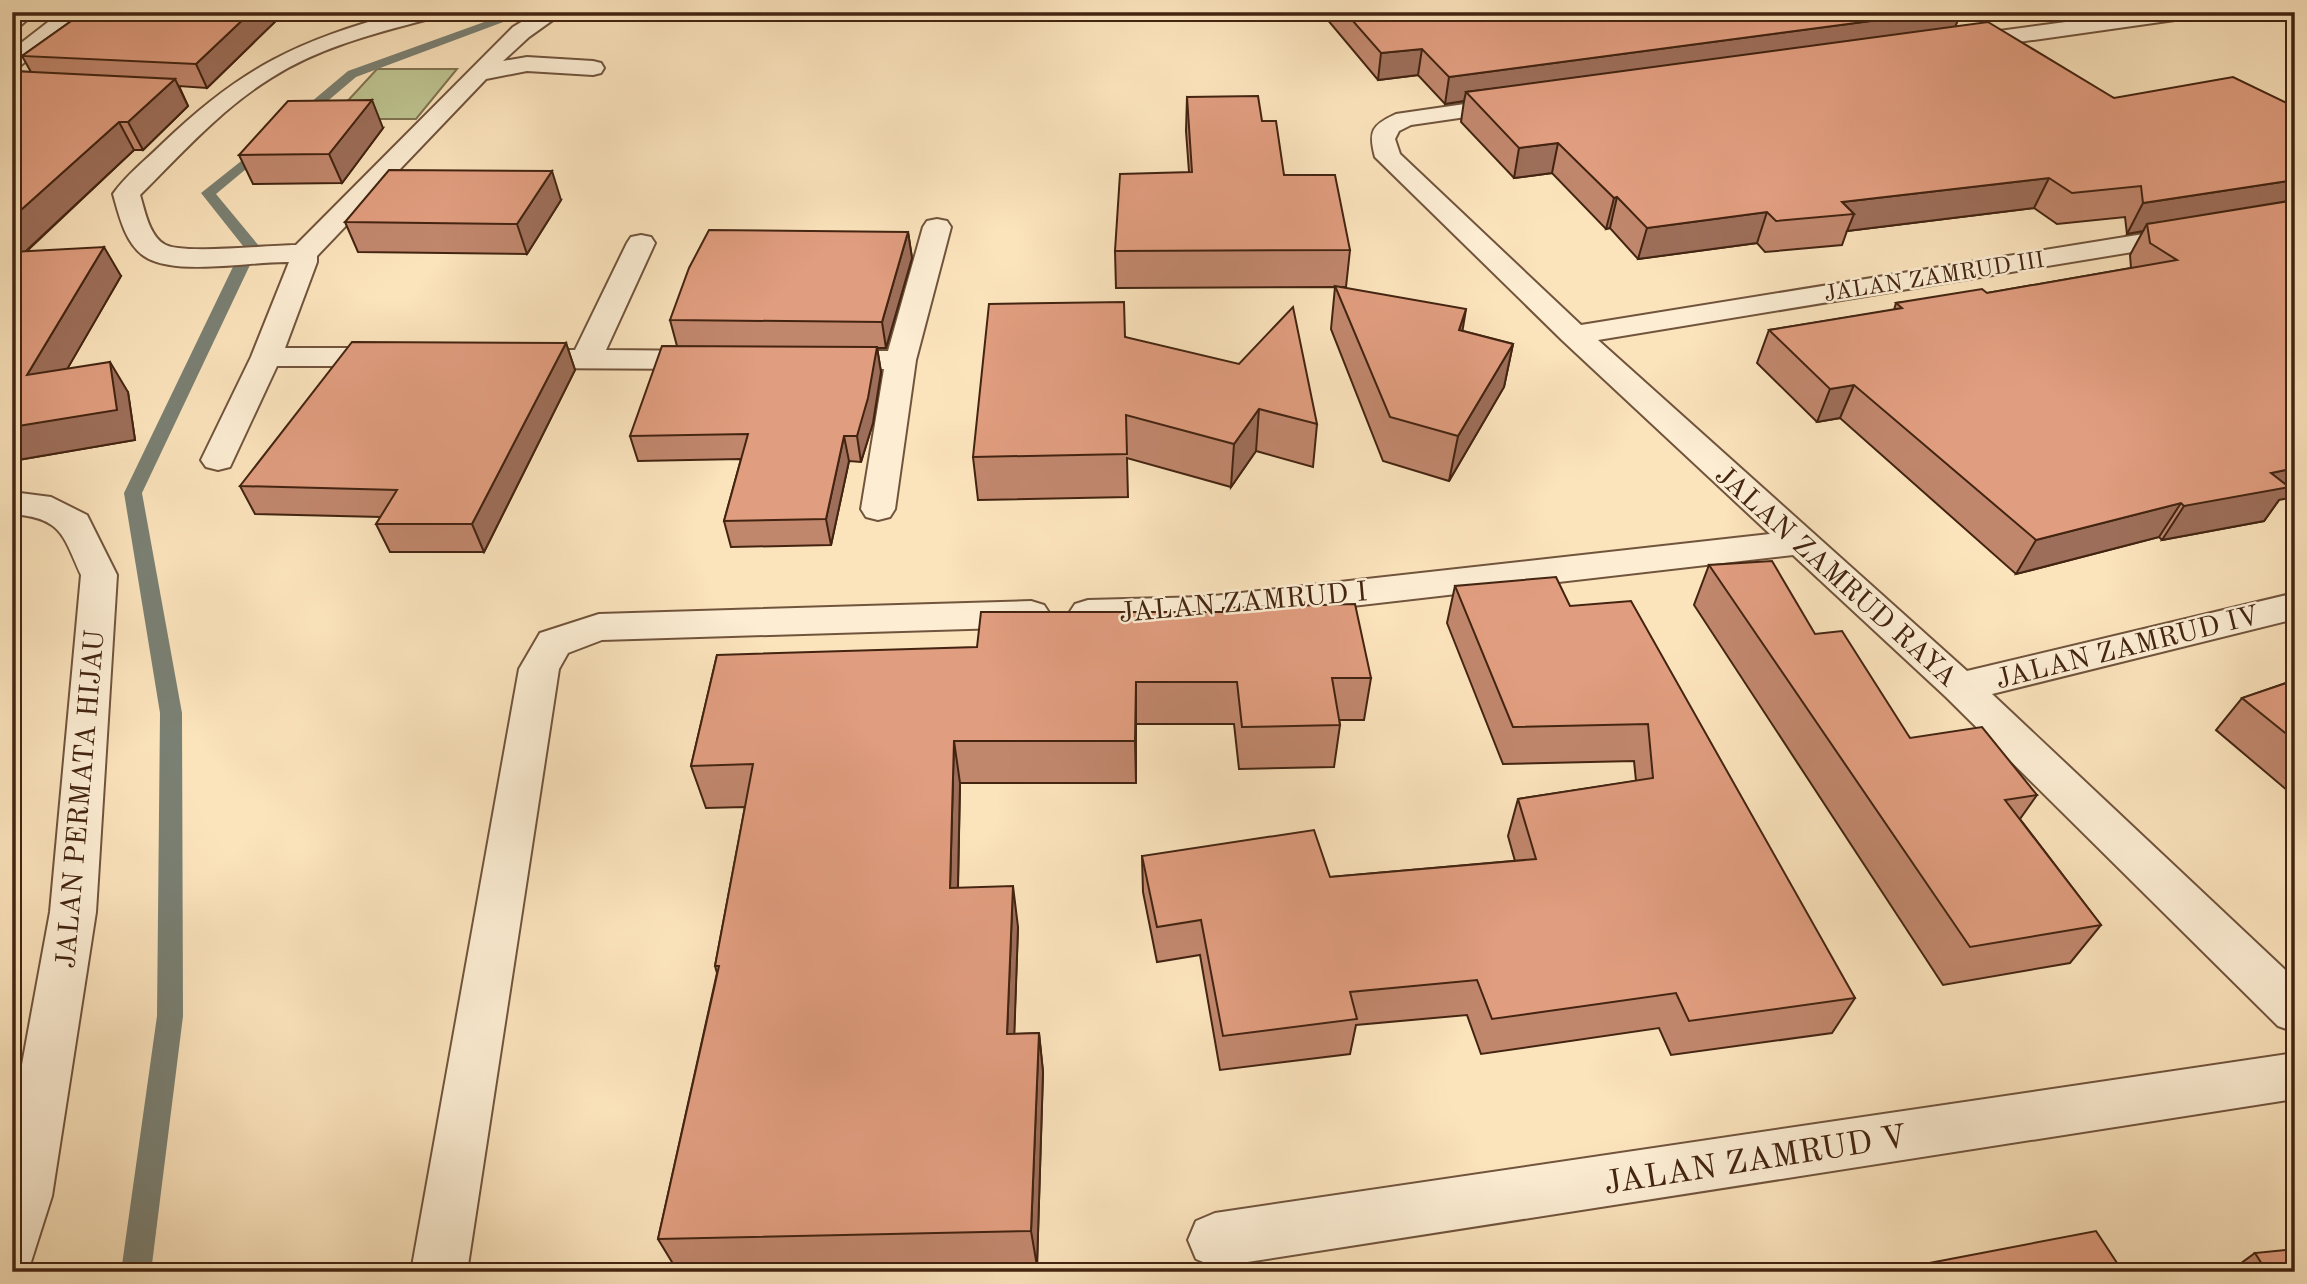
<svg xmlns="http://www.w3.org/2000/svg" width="2307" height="1284" viewBox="0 0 2307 1284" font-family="'Old Standard TT',serif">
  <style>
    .green { fill: #bec491; stroke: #807451; stroke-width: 2 }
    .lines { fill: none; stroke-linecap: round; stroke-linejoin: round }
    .stream { fill: #7a8073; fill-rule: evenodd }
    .street-casing { stroke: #71543c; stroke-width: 4 }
    .street { fill: #fcedd3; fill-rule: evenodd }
    .wall { fill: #c1876d; stroke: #432411; stroke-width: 2 }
    .shaded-wall { fill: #9d6e59; stroke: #432411; stroke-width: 2 }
    .building { fill: #e09d7f; stroke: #432411; stroke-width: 2 }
    .labels { text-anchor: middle; stroke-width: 5; stroke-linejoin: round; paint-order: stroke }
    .far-street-label { font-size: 23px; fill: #432411; stroke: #fcedd3 }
    .street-label { font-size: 28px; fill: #432411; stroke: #fcedd3 }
    .near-street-label { font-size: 33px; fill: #432411; stroke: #fcedd3 }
  </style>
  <rect width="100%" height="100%" fill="#fbe3bc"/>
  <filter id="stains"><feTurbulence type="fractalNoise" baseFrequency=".00286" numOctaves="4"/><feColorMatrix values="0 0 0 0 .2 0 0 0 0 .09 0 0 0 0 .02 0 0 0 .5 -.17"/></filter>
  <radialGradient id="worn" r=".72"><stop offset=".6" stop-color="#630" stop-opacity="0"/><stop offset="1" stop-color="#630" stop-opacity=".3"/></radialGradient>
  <!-- green -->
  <polygon class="green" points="377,69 457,69 416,119 331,119"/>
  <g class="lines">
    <!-- stream -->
    <g class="stream">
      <polygon points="512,12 530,12 356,77 304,121 299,122 292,118 348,71"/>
      <polygon points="264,143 269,144 269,150 216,194 259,246 142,493 182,713 183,1016 151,1272 121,1272 157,1016 160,713 124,493 243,246 201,193"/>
    </g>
    <defs>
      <g id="street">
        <polygon points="12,12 36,12 20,26 12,27"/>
        <polygon points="61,12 86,12 20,66 12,68 12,50"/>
        <path d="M 403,12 L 440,12 L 437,17 C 380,32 321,46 271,78 C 221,109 181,154 140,195 C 145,211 149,235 164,244 C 179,255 270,245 296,245 L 513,27 L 538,12 L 564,12 L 529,37 L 503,61 L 527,57 L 593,61 L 601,63 L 604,68 L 601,73 L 593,75 L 527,71 L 486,79 L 317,256 L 317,262 L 285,348 L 394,348 L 405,350 L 409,357 L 405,364 L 394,366 L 277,366 L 230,467 L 218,470 L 206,467 L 201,460 L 251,357 L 289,262 C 251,261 174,277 144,256 C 125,243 119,215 113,194 C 126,175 146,160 162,144 C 242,67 297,41 403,12 Z"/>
        <polygon points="2140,12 2200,12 2197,17 2189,18 1962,50 1954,48 1951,43 1954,38 1962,36"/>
        <path d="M 1513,97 L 1521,99 L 1525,104 L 1521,109 L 1411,125 L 1399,131 L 1395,139 L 1400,154 L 1581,325 L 2187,227 L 2197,229 L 2201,235 L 2197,241 L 2187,243 L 1598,340 L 1967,671 L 2295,593 L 2295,619 L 1992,694 L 2295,979 L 2295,1032 L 2278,1026 L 1946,697 L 1793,555 L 1205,623 L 1088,626 L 1075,622 L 1069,613 L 1075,604 L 1088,600 L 1205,597 L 1770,534 L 1563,341 L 1375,157 C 1368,131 1372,125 1396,114 Z"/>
        <polygon points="937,219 947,221 951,227 916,360 895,509 890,517 878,520 866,517 861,509 884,369 828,369 817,367 813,360 817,353 828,351 888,351 923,227 927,221"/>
        <polygon points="641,235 651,237 655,243 606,350 709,351 720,353 724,360 720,367 709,369 520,368 509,366 505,359 509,352 520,350 575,350 627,243 631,237"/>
        <path d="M 12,492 L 51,497 L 87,515 L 117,575 L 96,912 L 52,1196 L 31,1262 L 12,1270 L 12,1119 L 50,912 L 81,575 C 63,535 62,518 12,514 Z"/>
        <polygon points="1031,601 1044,605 1050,614 1044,623 1031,627 602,640 568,653 559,669 467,1272 411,1272 519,669 540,633 599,614"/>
        <polygon points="2295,1053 2295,1099 1215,1267 1196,1259 1188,1240 1196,1221 1215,1213"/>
      </g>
    </defs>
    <!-- street casing -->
    <use href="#street" class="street-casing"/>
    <!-- street -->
    <use href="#street" class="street"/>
  </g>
  <!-- wall -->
  <g class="wall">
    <polygon points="84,12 285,12 207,88 179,86 188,106 143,150 134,150 27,251 121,276 67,369 128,392 135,440 12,461 12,71 31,72 22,56"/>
    <polygon points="1321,12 1961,12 1955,27 2114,98 2279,500 2264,521 2162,540 2159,537 2016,574 1840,418 1817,422 1757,363 1769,330 1894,310 1896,303 1987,293 2131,268 2130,255 2143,231 2127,234 2125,217 2057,224 2034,208 1847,231 1842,245 1765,252 1757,243 1638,259 1610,228 1606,229 1552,173 1514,178 1461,122 1464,101 1445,104 1418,75 1378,80"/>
    <polygon points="1187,97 1262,121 1284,175 1350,250 1346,287 1342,287 1463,331 1513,344 1504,387 1449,481 1383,461 1331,329 1335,287 1116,288 1115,251 1189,172 1186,131"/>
    <polygon points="383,128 342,183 253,184 239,155"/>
    <polygon points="561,200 527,254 358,252 345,222"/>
    <polygon points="908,232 912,258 886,348 877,348 881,372 873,423 861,462 849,461 831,545 731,547 724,521 741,459 638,461 630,436 677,346 670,320"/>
    <polygon points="1125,337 1317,424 1313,467 1256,451 1231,487 1127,458 1128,497 978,500 973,457"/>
    <polygon points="566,343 575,370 484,552 390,552 376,524 381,517 255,514 240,486"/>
    <polygon points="1709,565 1815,634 1910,738 2037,795 2020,819 2101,925 2070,963 1943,985 1694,605"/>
    <polygon points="1455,586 1570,606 1855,998 1832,1033 1671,1055 1659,1028 1481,1054 1467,1015 1356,1025 1350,1054 1220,1070 1200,955 1157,962 1143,892 1142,856 1330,877 1515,861 1508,836 1518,799 1636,781 1634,761 1503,764 1447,623"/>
    <polygon points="717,655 1371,678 1364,720 1339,720 1340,725 1334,767 1239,769 1234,724 1136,724 1136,783 960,783 958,888 1018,927 1014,1034 1039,1033 1043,1072 1037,1266 776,1272 678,1272 658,1239 717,973 715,966 745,807 706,808 691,766"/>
    <polygon points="2295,680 2295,797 2216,730 2242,698"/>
    <polygon points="2255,1253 2295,1272 2229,1272"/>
    <polygon points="1919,1265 2123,1272 1912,1272"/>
  </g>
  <!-- shaded-wall -->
  <g class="shaded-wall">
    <polygon points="251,12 285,12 207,88 196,64"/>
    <polygon points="1939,12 1961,12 1952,35 1466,92 1464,101 1445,104 1449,77"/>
    <polygon points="1422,49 1418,75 1378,80 1381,53"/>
    <polygon points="175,79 188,106 143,150 128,122"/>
    <polygon points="372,100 383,128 342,183 329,154"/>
    <polygon points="119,122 134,150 12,264 12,218"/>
    <polygon points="1558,143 1552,173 1514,178 1519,148"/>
    <polygon points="552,171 561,200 527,254 517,224"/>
    <polygon points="2049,178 2034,208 1847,231 1854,214 1842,202"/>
    <polygon points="2295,180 2295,207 2147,224 2143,231 2127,234 2143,203"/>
    <polygon points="1617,197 1610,228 1606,229 1614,198"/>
    <polygon points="1767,212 1757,243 1638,259 1647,228"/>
    <polygon points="908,232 912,258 886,348 882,322"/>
    <polygon points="104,247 121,276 47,404 27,375"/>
    <polygon points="1466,309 1459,352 1459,330"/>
    <polygon points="566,343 575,370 484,552 472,524"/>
    <polygon points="1513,344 1504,387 1449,481 1458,436"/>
    <polygon points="877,347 881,372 873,423 861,462 857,436"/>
    <polygon points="110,362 128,392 135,440 12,461 12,427"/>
    <polygon points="1854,385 1840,418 1817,422 1830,389"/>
    <polygon points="1259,409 1256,451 1231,487 1234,444"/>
    <polygon points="844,436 849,461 831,545 826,519"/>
    <polygon points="2295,468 2295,497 2279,500 2264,521 2162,540 2184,506 2271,473"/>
    <polygon points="2181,503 2159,537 2016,574 2036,540"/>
    <polygon points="1136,682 1136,783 1135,741"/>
    <polygon points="954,741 960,783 957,929 950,888"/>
    <polygon points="1013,886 1018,927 1013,1073 1007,1034"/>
    <polygon points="1039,1033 1043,1072 1037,1266 1031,1231"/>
  </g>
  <!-- building -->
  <g class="building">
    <polygon points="84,12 251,12 196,64 22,56"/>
    <polygon points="1345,12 1939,12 1449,77 1422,49 1381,53"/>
    <polygon points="1988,22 2114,98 2233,77 2295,107 2295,180 2143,203 2141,186 2072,193 2049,178 1842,202 1854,214 1776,221 1767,212 1647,228 1617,197 1614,198 1558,143 1519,148 1466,92"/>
    <polygon points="12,71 175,79 128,122 119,122 12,218"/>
    <polygon points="1258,96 1262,121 1276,121 1284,175 1335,175 1350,250 1115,251 1120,174 1192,172 1187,97"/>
    <polygon points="372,100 329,154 239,155 288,101"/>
    <polygon points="389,170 552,171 517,224 345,222"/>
    <polygon points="2295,200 2295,468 2271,473 2289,487 2184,506 2181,503 2036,540 1854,385 1830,389 1769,330 1902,308 1896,303 1982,289 1987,293 2177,260 2150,243 2147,224"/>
    <polygon points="709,230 908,232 882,322 670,320 689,268"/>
    <polygon points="104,247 27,375 110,362 117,410 12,427 12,252"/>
    <polygon points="1335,286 1466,309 1459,330 1513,344 1458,436 1390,417"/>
    <polygon points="1124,302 1125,337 1239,364 1293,307 1317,424 1259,409 1234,444 1126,415 1127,454 973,457 989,304"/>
    <polygon points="352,342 566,343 472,524 376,524 397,490 240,486"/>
    <polygon points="662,346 877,347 868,398 857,436 844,436 826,519 724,521 748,434 630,436"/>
    <polygon points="1772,561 1815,634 1842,631 1910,738 1982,727 2037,795 2005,800 2101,925 1970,947 1709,565"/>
    <polygon points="1556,577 1570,606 1631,601 1855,998 1689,1021 1676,993 1492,1019 1477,980 1350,992 1357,1019 1223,1036 1201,920 1157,927 1142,856 1314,830 1330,877 1536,859 1518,799 1653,778 1648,724 1513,727 1455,586"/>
    <polygon points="1355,604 1371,678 1332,678 1340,725 1242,727 1237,682 1136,682 1135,741 954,741 950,888 1013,886 1007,1034 1039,1033 1031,1231 658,1239 719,966 715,966 753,764 691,766 717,655 977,647 981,612 1223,612 1223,608"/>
    <polygon points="2295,680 2295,741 2242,698"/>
    <polygon points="2096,1231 2123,1272 1923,1272 1919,1265"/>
    <polygon points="2295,1249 2295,1272 2267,1272 2255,1253"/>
  </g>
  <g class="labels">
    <!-- far-street labels -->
    <g class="far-street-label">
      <text transform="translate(1934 276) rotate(-9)" y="8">JALAN ZAMRUD III</text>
    </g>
    <!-- street labels -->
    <g class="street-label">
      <text transform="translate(1837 575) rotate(42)" y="10">JALAN ZAMRUD RAYA</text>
      <text transform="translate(1243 601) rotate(-5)" y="10">JALAN ZAMRUD I</text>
      <text transform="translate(2127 646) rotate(-14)" y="10">JALAN ZAMRUD IV</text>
      <text transform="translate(79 799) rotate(-85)" y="10">JALAN PERMATA HIJAU</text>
    </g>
    <!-- near-street labels -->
    <g class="near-street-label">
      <text transform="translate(1755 1158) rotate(-9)" y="12">JALAN ZAMRUD V</text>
    </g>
  </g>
  <!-- margin -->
  <rect width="2307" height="1284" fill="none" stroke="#fbe3bc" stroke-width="42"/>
  <rect x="14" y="14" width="2279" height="1256" fill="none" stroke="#432411" stroke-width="3.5"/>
  <rect x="21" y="21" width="2265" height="1242" fill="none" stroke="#432411" stroke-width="2"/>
  <rect width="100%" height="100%" filter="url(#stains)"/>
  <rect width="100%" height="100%" fill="url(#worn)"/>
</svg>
